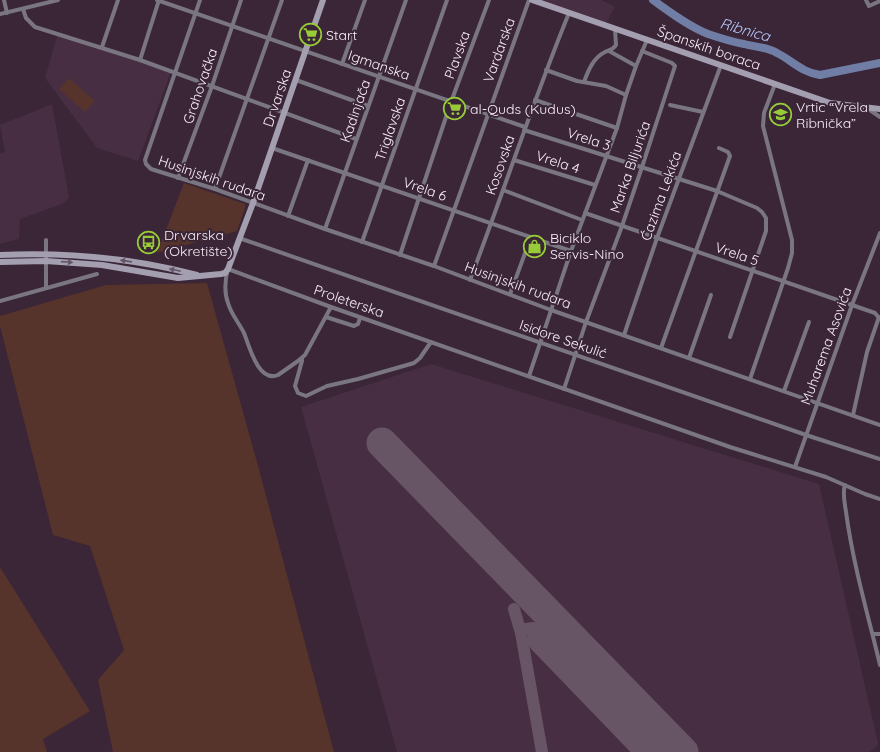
<svg xmlns="http://www.w3.org/2000/svg" width="880" height="752" viewBox="0 0 880 752" font-family="Quicksand,sans-serif">
  <style>
    .built { fill: #472e43 }
    .green { fill: #56332b }
    .lines { fill: none; stroke-linecap: round; stroke-linejoin: round }
    .river { stroke: #707ea6; stroke-width: 8 }
    .taxiway { stroke: #675464; stroke-width: 12 }
    .runway { stroke: #675464; stroke-width: 31 }
    .street { stroke: #7a7681; stroke-width: 4 }
    .secondary { stroke: #a49eb1; stroke-width: 6 }
    .oneway { fill: #645668 }
    .labels { text-anchor: middle; stroke-width: 4; stroke-linejoin: round; paint-order: stroke }
    .poi-label { font-size: 14px; fill: #faedf8; stroke: #3a2637; text-anchor: start }
    .street-label { font-size: 14px; fill: #faedf8; stroke: #3a2637 }
    .water-label { font-size: 15px; font-style: italic; fill: #b8cafe; stroke: #3a2637 }
  </style>
  <rect width="100%" height="100%" fill="#3a2637"/>
  <!-- built -->
  <g class="built">
    <polygon points="539,0 601,0 615,7 606,24"/>
    <polygon points="58,33 171,72 138,161 97,148 45,78"/>
    <polygon points="52,104 69,198 62,204 20,219 19,239 0,244 0,153 5,152 0,125"/>
    <polygon points="431,364 819,484 878,743 876,747 869,752 397,752 301,407"/>
  </g>
  <!-- green -->
  <g class="green">
    <polygon points="69,78 95,101 85,112 59,89"/>
    <polygon points="184,183 245,204 245,208 237,231 157,253"/>
    <polygon points="207,283 257,462 334,752 113,752 98,680 124,650 90,546 53,535 0,326 0,316 106,285"/>
    <polygon points="0,567 90,711 43,739 47,752 0,752"/>
  </g>
  <g class="lines">
    <!-- river -->
    <path class="river" d="M 653,0 C 670,12 688,26 708,34 C 720,38 732,42 744,44 C 755,47 767,47 777,53 C 793,61 801,72 820,75 L 880,63"/>
    <!-- taxiway -->
    <g class="taxiway">
      <polyline points="514,609 521,633 542,752"/>
      <polyline points="521,633 526,629 533,628"/>
    </g>
    <!-- runway -->
    <g class="runway">
      <polyline points="382,443 683,752"/>
      <polyline points="543,639 652,752"/>
    </g>
    <!-- street -->
    <g class="street">
      <polyline points="4,0 7,13"/>
      <polyline points="157,0 525,127"/>
      <polyline points="200,0 145,160 146,164 151,169 215,189 325,229 434,266 551,310 880,425"/>
      <polyline points="866,0 869,6 880,1"/>
      <polyline points="23,9 26,18 35,27 140,60 356,139"/>
      <polyline points="0,14 58,0"/>
      <polyline points="102,47 118,0"/>
      <polyline points="609,51 636,66"/>
      <polyline points="140,60 159,0"/>
      <polyline points="342,64 365,0"/>
      <polyline points="546,70 577,81 606,86 626,95"/>
      <polyline points="296,80 368,106"/>
      <path d="M 584,82 C 588,71 593,58 605,52 C 609,50 613,50 616,45 L 615,29"/>
      <polyline points="535,100 617,128"/>
      <polyline points="670,105 703,112"/>
      <polyline points="867,108 880,117"/>
      <polyline points="524,130 717,191 757,208 762,212 766,218 766,231 730,337"/>
      <polyline points="272,148 571,251"/>
      <polyline points="514,160 595,185"/>
      <polyline points="178,178 212,86 241,0"/>
      <polyline points="215,189 282,0"/>
      <polyline points="503,190 582,220"/>
      <polyline points="585,213 852,305 875,313 880,319"/>
      <polyline points="288,216 308,160"/>
      <polyline points="325,229 406,0"/>
      <polyline points="239,238 806,435 880,459"/>
      <polyline points="362,242 447,0"/>
      <polyline points="400,255 451,102 489,0"/>
      <polyline points="434,266 529,0"/>
      <path d="M 470,280 C 504,191 533,101 569,13"/>
      <polyline points="46,288 46,240"/>
      <polyline points="510,294 531,237"/>
      <polyline points="0,301 97,274"/>
      <path d="M 331,307 L 305,355 L 298,361 L 278,375 C 258,383 249,345 244,333 C 239,323 231,314 228,303 C 224,293 225,279 228,269 L 331,307 L 730,447 L 826,477 L 865,494 L 880,499"/>
      <polyline points="326,317 354,326 358,324 360,318"/>
      <polyline points="624,335 657,238 721,65"/>
      <polyline points="661,348 730,156 728,152 719,148"/>
      <polyline points="689,358 711,295"/>
      <polyline points="302,359 302,361 295,386 298,393 306,396 327,386 358,379 414,363 420,358 431,342"/>
      <polyline points="529,376 571,251 617,128 626,95 636,66 647,40"/>
      <polyline points="750,379 788,268 792,253 792,240 763,126 764,113 775,84"/>
      <polyline points="564,389 586,322 622,226 642,167 675,66 672,63 642,51"/>
      <polyline points="784,391 809,322"/>
      <polyline points="853,415 867,352 879,317"/>
      <polyline points="795,467 852,305 880,233"/>
      <path d="M 845,485 C 842,493 845,504 846,512 C 853,564 868,615 880,665"/>
      <polyline points="873,634 880,634"/>
    </g>
    <!-- secondary -->
    <g class="secondary">
      <polyline points="532,0 830,103 880,109"/>
      <path d="M 0,255 C 65,252 133,258 197,275"/>
      <polyline points="0,262 46,261 102,265 178,278 221,274 225,273 228,269 253,203 323,0"/>
    </g>
  </g>
  <!-- one-way arrows -->
  <defs><path id="oneway-solid" d="M-6-.8H1V-3.2L6.5 0L1 3.2V.8H-6Z"/></defs>
  <g class="oneway">
    <use href="#oneway-solid" transform="translate(126 261) rotate(-172)"/>
    <use href="#oneway-solid" transform="translate(67 262) rotate(4)"/>
    <use href="#oneway-solid" transform="translate(175 270) rotate(-168)"/>
  </g>
  <!-- icons -->
  <defs>
    <symbol id="supermarket-ring" viewBox="-11 -11 22 22"><circle r="9.5" fill="#3a2637" stroke="#97cc38" stroke-width="1.5"/><path d="M-6-5.5h2.5l.6 2H6L4.5 2H-2.5L-4.4-4H-6ZM-1.5 3.2a1.3 1.3 0 1 0 .1 0ZM3 3.2a1.3 1.3 0 1 0 .1 0Z" fill="#97cc38"/></symbol>
    <symbol id="school-ring" viewBox="-11 -11 22 22"><circle r="9.5" fill="#3a2637" stroke="#97cc38" stroke-width="1.5"/><path d="M0-5L7-2L0 1L-7-2ZM-4 1L0 2.5L4 1V4Q0 6-4 4Z" fill="#97cc38"/></symbol>
    <symbol id="bus-ring" viewBox="-11 -11 22 22"><circle r="9.5" fill="#3a2637" stroke="#97cc38" stroke-width="1.5"/><path d="M-5-6H5V4H4V6H2V4H-2V6H-4V4H-5ZM-3.5-4V0h7V-4ZM-3.5 1.2v1.5H-2V1.2ZM2 1.2v1.5H3.5V1.2Z" fill="#97cc38"/></symbol>
    <symbol id="shop-ring" viewBox="-11 -11 22 22"><circle r="9.5" fill="#3a2637" stroke="#97cc38" stroke-width="1.5"/><path d="M-5-2.5h2.3a2.7 3.5 0 0 1 5.4 0H5L5.5 6h-11ZM-1.5-2.5h3a1.5 2.3 0 0 0-3 0Z" fill="#97cc38"/></symbol>
  </defs>
  <g fill-rule="evenodd">
    <use href="#supermarket-ring" x="298" y="22" width="25" height="25"/>
    <use href="#supermarket-ring" x="442" y="96" width="25" height="25"/>
    <use href="#school-ring" x="768" y="102" width="25" height="25"/>
    <use href="#bus-ring" x="136" y="230" width="25" height="25"/>
    <use href="#shop-ring" x="522" y="234" width="25" height="25"/>
  </g>
  <g class="labels">
    <!-- poi labels -->
    <g class="poi-label">
      <text x="326" y="40">Start</text>
      <text x="796" y="112">Vrtic “Vrela<tspan x="796" dy="16">Ribnička”</tspan></text>
      <text x="470" y="114">al-Quds (Kudus)</text>
      <text x="164" y="240">Drvarska<tspan x="164" dy="16">(Okretište)</tspan></text>
      <text x="550" y="243">Biciklo<tspan x="550" dy="16">Servis-Nino</tspan></text>
    </g>
    <!-- street labels -->
    <g class="street-label">
      <text transform="translate(709 48) rotate(19)" y="5">Španskih boraca</text>
      <text transform="translate(499 50) rotate(-70)" y="5">Vardarska</text>
      <text transform="translate(457 55) rotate(-70)" y="5">Plavska</text>
      <text transform="translate(379 65) rotate(19)" y="5">Igmanska</text>
      <text transform="translate(200 86) rotate(-71)" y="5">Grahovačka</text>
      <text transform="translate(277 98) rotate(-71)" y="5">Drvarska</text>
      <text transform="translate(355 111) rotate(-71)" y="5">Kadinjača</text>
      <text transform="translate(390 129) rotate(-71)" y="5">Triglavska</text>
      <text transform="translate(589 139) rotate(18)" y="5">Vrela 3</text>
      <text transform="translate(558 162) rotate(18)" y="5">Vrela 4</text>
      <text transform="translate(500 165) rotate(-71)" y="5">Kosovska</text>
      <text transform="translate(630 167) rotate(-71)" y="5">Marka Biljurića</text>
      <text transform="translate(212 178) rotate(19)" y="5">Husinjskih rudara</text>
      <text transform="translate(425 189) rotate(19)" y="5">Vrela 6</text>
      <text transform="translate(661 196) rotate(-70)" y="5">Ćazima Lekića</text>
      <text transform="translate(737 254) rotate(19)" y="5">Vrela 5</text>
      <text transform="translate(518 285) rotate(20)" y="5">Husinjskih rudara</text>
      <text transform="translate(349 301) rotate(19)" y="5">Proleterska</text>
      <text transform="translate(563 339) rotate(19)" y="5">Isidore Sekulić</text>
      <text transform="translate(826 346) rotate(-70)" y="5">Muharema Asovića</text>
    </g>
    <!-- water labels -->
    <g class="water-label">
      <text transform="translate(745 30) rotate(16)" y="5">Ribnica</text>
    </g>
  </g>
</svg>
